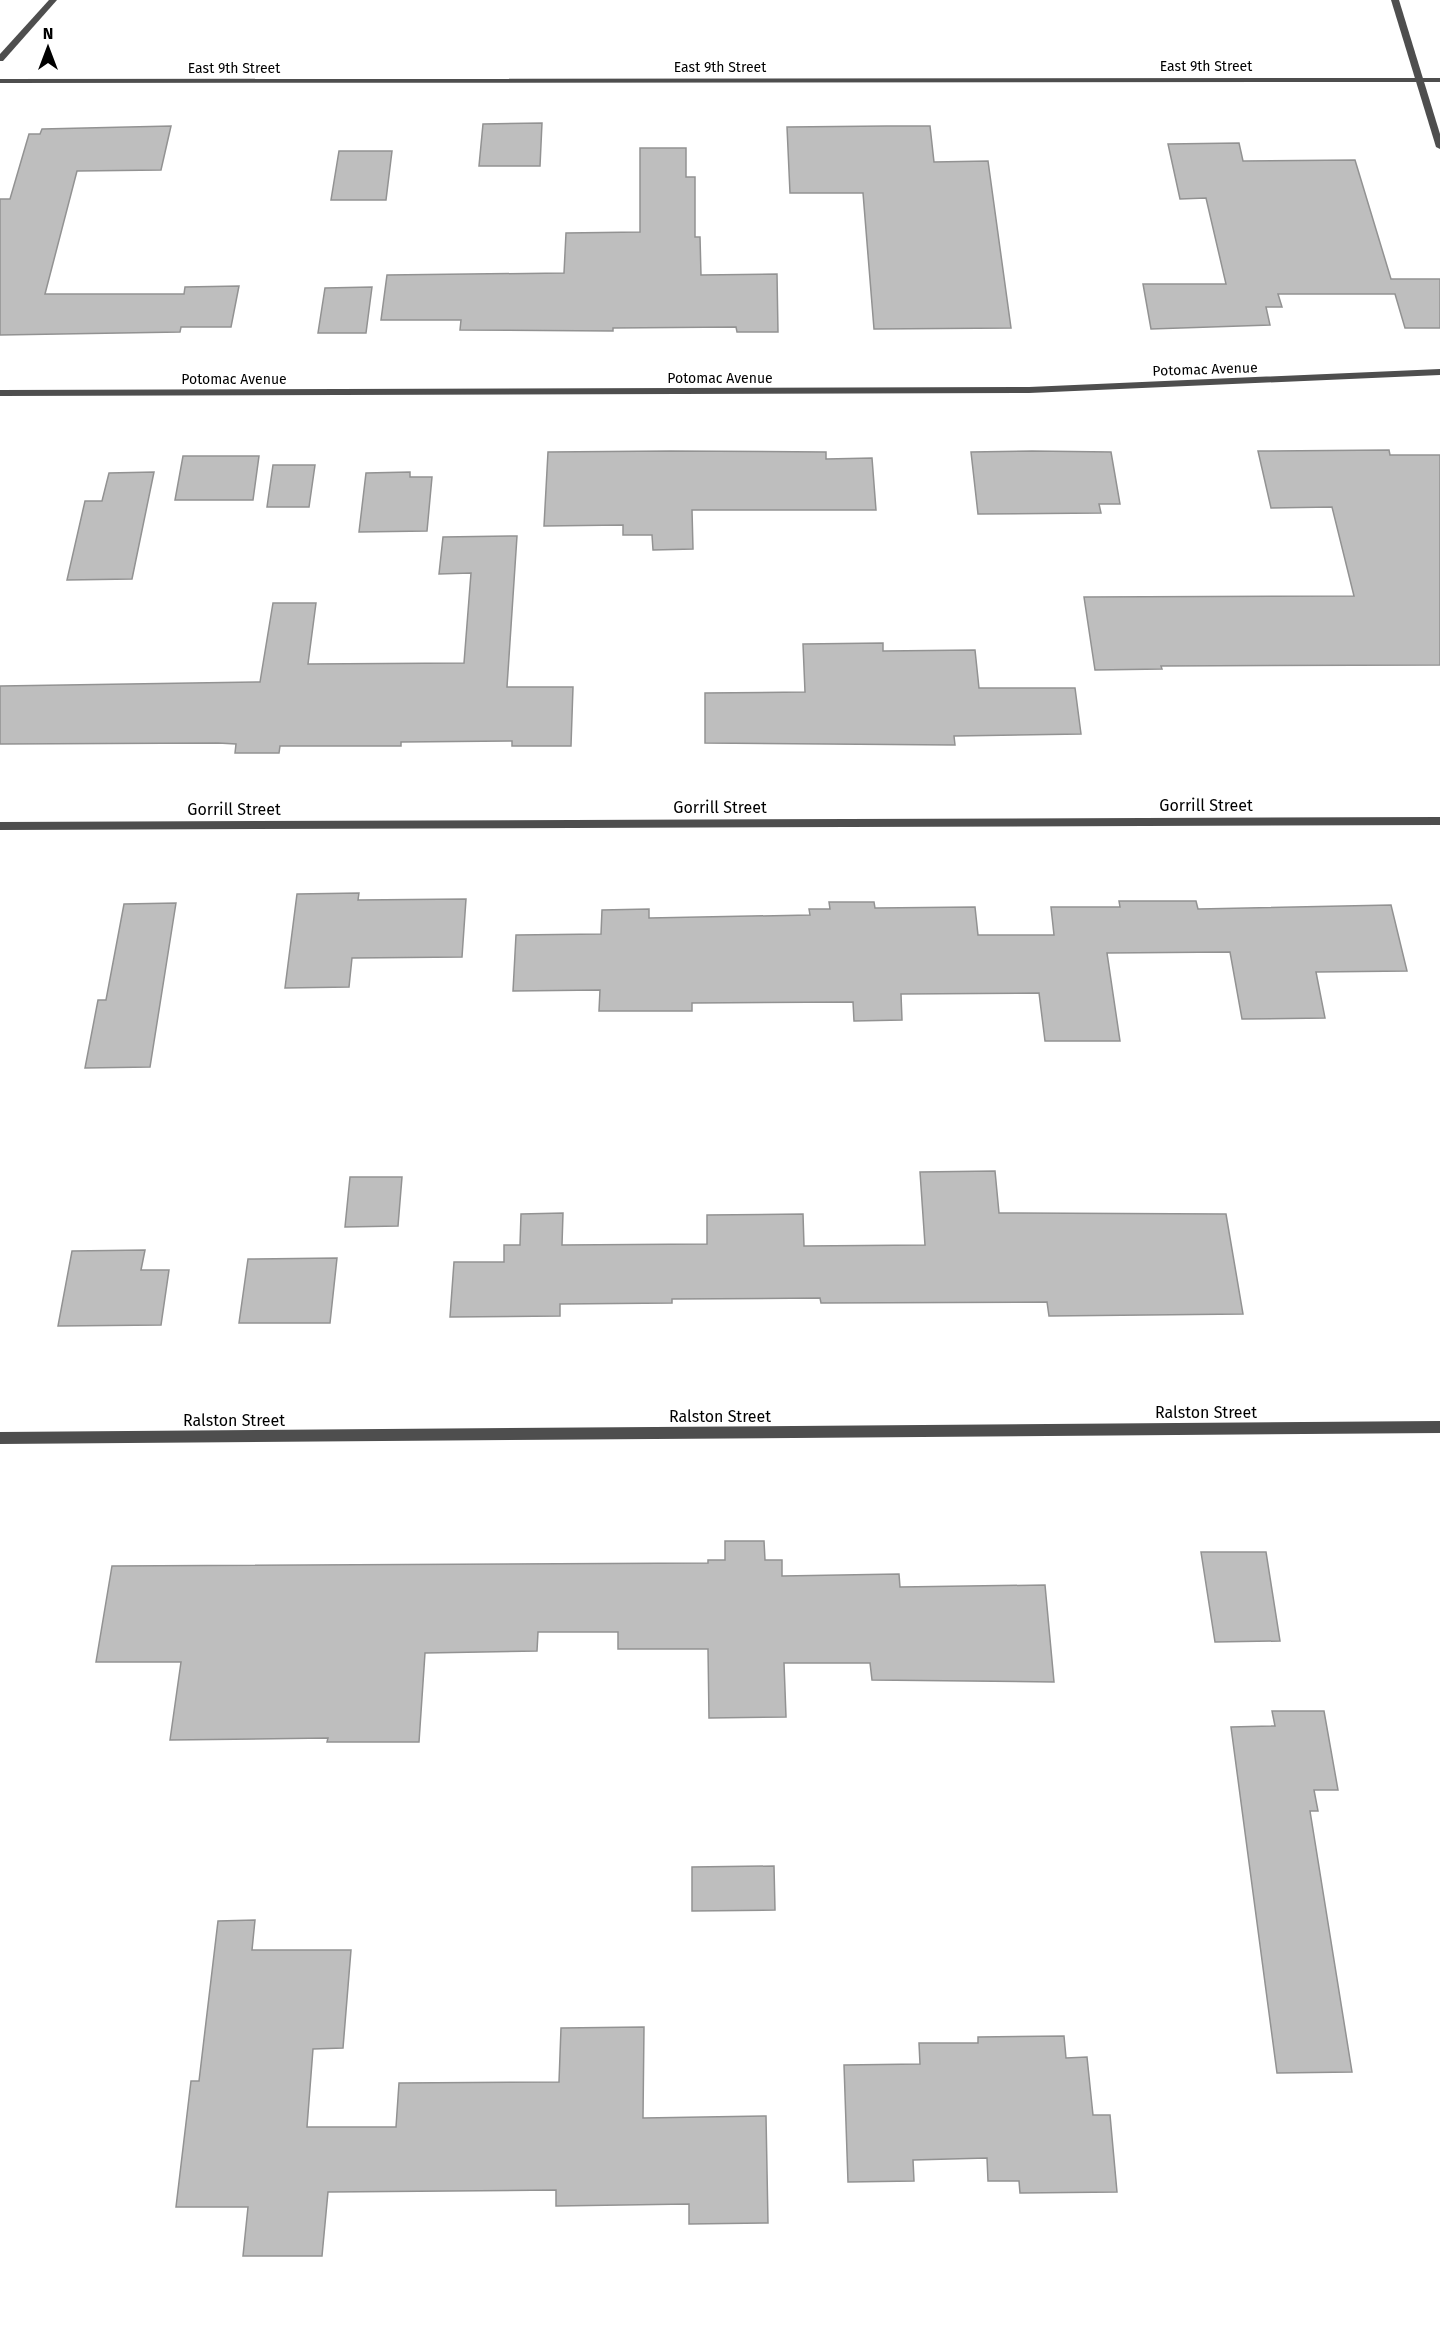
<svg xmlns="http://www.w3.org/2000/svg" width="1440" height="2342" viewBox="0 0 1440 2342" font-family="'Fira Sans',sans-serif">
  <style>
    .building { fill: #bebebe; stroke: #929292; stroke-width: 1.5 }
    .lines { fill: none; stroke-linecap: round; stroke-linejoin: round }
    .minor { fill: #4e4e4e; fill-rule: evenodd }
    .tertiary { fill: #4e4e4e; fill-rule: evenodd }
    .labels { text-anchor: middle; stroke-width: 4.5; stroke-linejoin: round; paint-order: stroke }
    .far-street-label { font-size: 14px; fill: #000; stroke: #fff }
    .street-label { font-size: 16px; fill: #000; stroke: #fff }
  </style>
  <rect width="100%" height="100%" fill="#fff"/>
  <!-- building -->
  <g class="building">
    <polygon points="542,123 540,166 479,166 483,124"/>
    <polygon points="171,126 161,170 77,171 45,294 184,294 185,287 239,286 231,327 181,327 180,332 0,335 0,199 10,199 29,134 40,134 42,129"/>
    <polygon points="887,126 930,126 934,162 988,161 1011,328 874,329 863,193 790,193 787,127"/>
    <polygon points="1239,143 1243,161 1355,160 1391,279 1440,279 1440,328 1405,328 1395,294 1278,294 1282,307 1266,307 1270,325 1151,329 1143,284 1226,284 1206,198 1180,199 1168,144"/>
    <polygon points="640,148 686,148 686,177 695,177 695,237 700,237 701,275 777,274 778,332 737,332 736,327 613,328 613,331 460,330 461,320 381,320 387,275 564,273 566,233 640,232"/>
    <polygon points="339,151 392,151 386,200 331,200"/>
    <polygon points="372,287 366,333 318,333 325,288"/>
    <polygon points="1389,450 1390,455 1440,455 1440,665 1161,666 1162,669 1095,670 1084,597 1354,596 1332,507 1271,508 1258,451"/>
    <polygon points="670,451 826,452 826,459 872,458 876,510 692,510 693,549 653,550 652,535 623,535 623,525 544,526 548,452"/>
    <polygon points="1032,451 1111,452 1120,504 1099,504 1101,513 978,514 971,452"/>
    <polygon points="183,456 259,456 253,500 175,500"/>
    <polygon points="273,465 315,465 309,507 267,507"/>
    <polygon points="154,472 132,579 67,580 85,501 102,501 109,473"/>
    <polygon points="410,472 410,477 432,477 427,531 359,532 366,473"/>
    <polygon points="517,536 507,687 573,687 571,746 512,746 512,741 401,742 401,746 280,746 279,753 235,753 236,744 218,743 0,744 0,686 260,682 273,603 316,603 308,664 464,663 471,573 439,574 443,537"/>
    <polygon points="883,643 883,651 975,650 979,688 1075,688 1081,734 954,736 955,745 705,743 705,693 805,692 803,644"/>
    <polygon points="359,893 358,900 466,899 462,957 352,958 349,987 285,988 297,894"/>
    <polygon points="1119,901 1196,901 1198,909 1391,905 1407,971 1316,972 1325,1018 1242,1019 1230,952 1107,953 1120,1041 1045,1041 1039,993 901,994 902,1020 854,1021 853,1002 692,1003 692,1011 599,1011 600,990 513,991 516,935 601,934 602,910 649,909 649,918 810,915 809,909 830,909 829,902 874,902 875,908 975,907 978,935 1054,935 1051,907 1120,907"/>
    <polygon points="176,903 150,1067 85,1068 98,1000 106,1000 124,904"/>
    <polygon points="995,1171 999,1213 1226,1214 1243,1314 1049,1316 1047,1302 821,1303 820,1298 672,1299 672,1303 560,1304 560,1316 450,1317 454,1262 504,1262 504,1245 520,1245 521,1214 563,1213 562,1245 707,1244 707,1215 803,1214 804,1246 925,1245 920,1172"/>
    <polygon points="350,1177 402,1177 398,1226 345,1227"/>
    <polygon points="145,1250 141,1270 169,1270 161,1325 58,1326 72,1251"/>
    <polygon points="337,1258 330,1323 239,1323 248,1259"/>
    <polygon points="725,1541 764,1541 765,1560 782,1560 782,1576 899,1574 900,1587 1045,1585 1054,1682 872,1680 870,1663 784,1663 786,1717 709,1718 708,1649 618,1649 618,1632 538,1632 537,1651 425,1653 419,1742 327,1742 328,1738 170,1740 181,1662 96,1662 112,1566 708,1563 708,1560 725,1560"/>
    <polygon points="1201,1552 1266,1552 1280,1641 1215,1642"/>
    <polygon points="1272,1711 1324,1711 1338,1790 1314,1790 1318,1811 1310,1811 1352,2072 1277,2073 1231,1727 1275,1726"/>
    <polygon points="774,1866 775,1910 692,1911 692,1867"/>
    <polygon points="255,1920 252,1950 351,1950 343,2048 313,2049 307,2127 396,2127 399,2083 559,2082 561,2028 644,2027 643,2118 766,2116 768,2223 689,2224 689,2204 556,2206 556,2190 328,2192 322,2256 243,2256 248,2207 176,2207 191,2081 199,2081 218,1921"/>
    <polygon points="1064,2036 1066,2058 1087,2057 1093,2115 1110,2115 1117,2192 1020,2193 1019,2181 988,2181 987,2158 913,2160 914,2181 848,2182 844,2065 920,2064 919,2043 978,2043 978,2037"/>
  </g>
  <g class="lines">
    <!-- minor -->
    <g class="minor">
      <polygon points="49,0 57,0 3,61 0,61 0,54"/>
      <polygon points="1440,78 1440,82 0,83 0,79"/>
      <polygon points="1440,369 1440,375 1029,393 0,396 0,390 1029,387"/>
      <polygon points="1440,817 1440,825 0,830 0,822"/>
      <polygon points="1440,1421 1440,1433 0,1444 0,1432"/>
    </g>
    <!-- tertiary -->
    <polygon class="tertiary" points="1391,0 1399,0 1440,134 1440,149 1436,147"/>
  </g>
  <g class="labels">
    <!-- far-street labels -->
    <g class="far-street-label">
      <text x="1206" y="71">East 9th Street</text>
      <text x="720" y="72">East 9th Street</text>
      <text x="234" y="73">East 9th Street</text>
      <text transform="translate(1205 369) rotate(-2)" y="5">Potomac Avenue</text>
      <text x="720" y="383">Potomac Avenue</text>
      <text x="234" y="384">Potomac Avenue</text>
    </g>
    <!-- street labels -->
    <g class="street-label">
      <text x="1206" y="811">Gorrill Street</text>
      <text x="720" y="813">Gorrill Street</text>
      <text x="234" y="815">Gorrill Street</text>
      <text x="1206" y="1418">Ralston Street</text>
      <text x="720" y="1422">Ralston Street</text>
      <text x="234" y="1426">Ralston Street</text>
    </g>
  </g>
  <!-- north arrow -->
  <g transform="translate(48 48)" stroke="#ffffff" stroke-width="4.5" paint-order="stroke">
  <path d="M0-4.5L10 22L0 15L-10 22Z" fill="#000000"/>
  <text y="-9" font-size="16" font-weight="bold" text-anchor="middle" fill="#000000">N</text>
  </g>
</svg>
